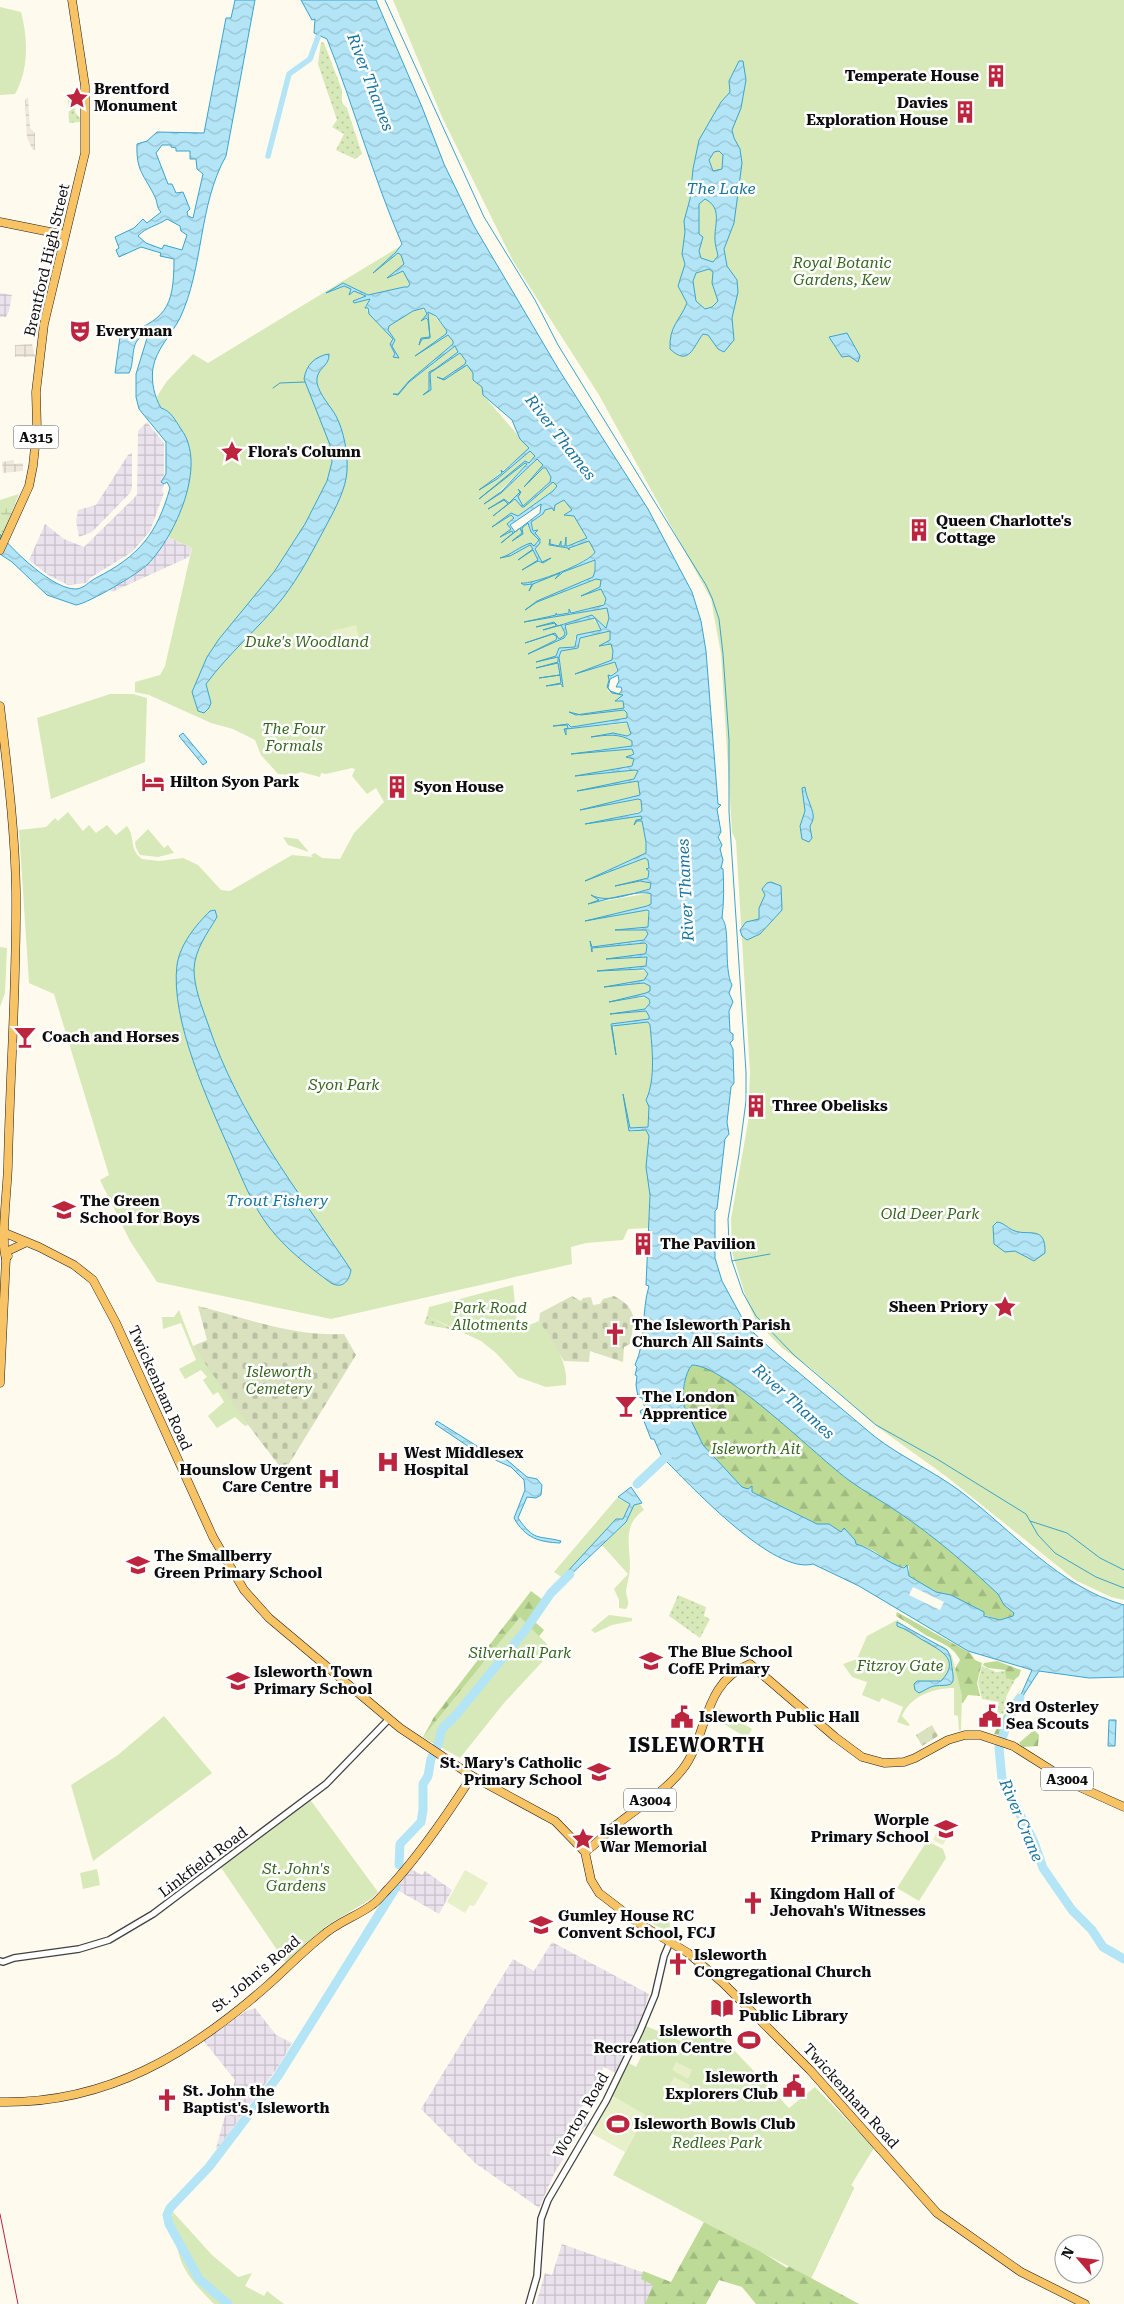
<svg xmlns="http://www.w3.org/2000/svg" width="1124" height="2304" viewBox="0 0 1124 2304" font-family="'Roboto Serif',serif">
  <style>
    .industrial { fill: url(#industrial-grid) }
    .grass { fill: url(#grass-dots) }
    .forest { fill: url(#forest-firs) }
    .wetland { fill: url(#wetland-marsh) }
    .cemetery { fill: url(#cemetery-stones) }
    .park { fill: #d7e9b8 }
    .pitch { fill: #e7f0c9 }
    .plaza { fill: url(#plaza-grid) }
    .water { fill: url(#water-waves); stroke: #3aa4cd; fill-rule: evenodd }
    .pier { fill: #fffaee }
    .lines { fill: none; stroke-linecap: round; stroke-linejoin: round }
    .stream { stroke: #3aa4cd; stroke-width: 1 }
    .canal { stroke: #b3e5f6; stroke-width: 5.5 }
    .river { stroke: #b3e5f6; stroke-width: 9 }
    .minor-casing { stroke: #404040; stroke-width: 8 }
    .major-casing { stroke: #1e1e1e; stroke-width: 9 }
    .minor { stroke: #fff; stroke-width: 5.5 }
    .major { stroke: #f8c365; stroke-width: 8 }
    .rail { stroke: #bd253e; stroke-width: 1 }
    .labels { text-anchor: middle; stroke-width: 5; stroke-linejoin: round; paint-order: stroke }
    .shield { fill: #fff; stroke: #565656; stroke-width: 1 }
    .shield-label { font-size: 14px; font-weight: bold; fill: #0d0d0d }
    .poi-label { font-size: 15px; font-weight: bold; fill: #0d0d0d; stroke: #fff; text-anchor: start }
    .street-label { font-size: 15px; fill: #0d0d0d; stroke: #fff }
    .park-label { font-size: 15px; font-style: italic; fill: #35651e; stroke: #fff }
    .water-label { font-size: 16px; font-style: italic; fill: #17749f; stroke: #fff }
    .district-label { font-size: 20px; font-weight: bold; letter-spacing: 1px; fill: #0d0d0d; stroke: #fff }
  </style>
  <defs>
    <pattern id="industrial-grid" width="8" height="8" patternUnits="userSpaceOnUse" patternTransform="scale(1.25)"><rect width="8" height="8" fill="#eae2ec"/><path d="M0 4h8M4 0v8" fill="none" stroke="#c8c1c9"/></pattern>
    <pattern id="grass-dots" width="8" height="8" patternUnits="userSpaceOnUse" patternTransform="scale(1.25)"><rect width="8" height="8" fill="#d7e9b8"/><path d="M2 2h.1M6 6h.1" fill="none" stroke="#b7c79d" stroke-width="1.8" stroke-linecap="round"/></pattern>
    <pattern id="forest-firs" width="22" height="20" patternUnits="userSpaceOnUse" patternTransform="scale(1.25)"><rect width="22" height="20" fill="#bdda97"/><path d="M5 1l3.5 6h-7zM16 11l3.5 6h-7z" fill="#a1ba81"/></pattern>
    <pattern id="wetland-marsh" width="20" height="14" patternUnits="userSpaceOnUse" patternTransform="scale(1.25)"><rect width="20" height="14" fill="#d7e9b8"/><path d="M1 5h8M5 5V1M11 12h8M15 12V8" fill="none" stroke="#b7c79d"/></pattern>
    <pattern id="cemetery-stones" width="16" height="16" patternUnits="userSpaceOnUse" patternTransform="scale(1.25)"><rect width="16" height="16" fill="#dae1bf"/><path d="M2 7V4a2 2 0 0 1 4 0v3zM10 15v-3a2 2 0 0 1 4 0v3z" fill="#bac0a3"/></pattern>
    <pattern id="plaza-grid" width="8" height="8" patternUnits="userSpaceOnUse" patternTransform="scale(1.25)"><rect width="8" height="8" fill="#efe8dd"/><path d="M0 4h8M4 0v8" fill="none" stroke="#ccc6bc"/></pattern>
    <pattern id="water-waves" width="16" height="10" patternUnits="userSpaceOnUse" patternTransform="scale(1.25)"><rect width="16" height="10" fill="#b3e5f6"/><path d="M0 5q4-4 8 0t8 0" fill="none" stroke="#99c3d2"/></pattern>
  </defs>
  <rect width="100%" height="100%" fill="#fffaee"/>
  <!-- industrial -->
  <g class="industrial">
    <polygon points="0,293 12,295 9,311 6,317 0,317"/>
    <polygon points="147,422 164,443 164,475 161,480 164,484 162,491 164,493 150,531 132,552 90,578 87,583 68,585 48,575 29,560 45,524 64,539 84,547 137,495 138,431"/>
    <polygon points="132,453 132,488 130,493 92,532 79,537 76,521 78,510 96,505 128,455"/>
    <polygon points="168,537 192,548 189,557 112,592 109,589 144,568"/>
    <polygon points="411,1869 422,1875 425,1871 452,1890 439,1914 399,1891 399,1884"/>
    <polygon points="552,1942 649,1994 641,2021 615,2073 604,2067 577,2117 588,2124 581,2130 555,2172 539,2208 475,2163 421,2109 513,1959 534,1971"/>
    <polygon points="255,2008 276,2035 292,2043 278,2067 217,2149 216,2148 235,2080 203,2040 246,2011"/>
    <polygon points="562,2244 659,2278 649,2304 536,2304 545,2273 552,2275"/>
  </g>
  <!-- grass -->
  <g class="grass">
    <polygon points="321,42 324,43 342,90 342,103 347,108 362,154 355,159 336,150 344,134 332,127 337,120 318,64"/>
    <polygon points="68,99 74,103 75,112 80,118 80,122 69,123"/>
    <polygon points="427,1316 455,1330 427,1325 424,1323"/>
    <polygon points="678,1595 706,1607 704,1616 710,1619 700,1638 669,1616"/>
    <polygon points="982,1666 996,1672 1004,1671 1016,1678 1006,1697 1006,1701 1010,1703 1021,1689 1014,1702 1002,1714 997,1713 999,1702 982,1699 978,1682"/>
  </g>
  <!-- forest -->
  <g class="forest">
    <path d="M 692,1365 C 727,1365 818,1457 850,1481 C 865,1492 882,1501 898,1512 C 934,1536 966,1564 998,1594 L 1004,1605 L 1014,1613 L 1013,1616 L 1000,1620 L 984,1615 L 951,1595 L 935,1592 L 909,1576 L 909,1566 C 893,1571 881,1553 868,1548 C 864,1546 860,1546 856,1544 L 855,1540 L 844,1529 L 841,1532 L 829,1524 L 817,1524 L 742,1487 L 703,1445 L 684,1406 C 683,1395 684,1373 692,1365 Z"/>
    <polygon points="561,1578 564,1584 551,1597 535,1622 544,1630 536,1640 440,1747 423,1737 434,1717 531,1591 543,1600"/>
    <path d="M 897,1612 L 970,1653 L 975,1660 L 982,1663 L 977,1683 L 980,1696 L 968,1695 L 963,1703 L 960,1703 L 954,1671 L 960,1660 C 953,1645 937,1642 924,1634 C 915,1628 906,1622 896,1616 Z"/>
    <path d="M 997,1661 L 1021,1670 L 1019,1676 L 1014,1680 C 1007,1679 1005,1677 1005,1670 L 988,1668 L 983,1665 L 984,1663 Z"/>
    <polygon points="1013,1703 1015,1704 1001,1736 994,1734 1004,1715"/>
    <polygon points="1034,1730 1039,1735 1038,1746 1023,1747 1019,1743"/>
    <polygon points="858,2173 851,2185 854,2188 811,2278 859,2304 756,2304 742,2287 719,2280 706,2304 645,2304 653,2285 641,2279 643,2271 671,2282 704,2222 727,2230 787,2268 797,2259"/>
  </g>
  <!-- wetland -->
  <polygon class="wetland" points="19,494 2,537 0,534 0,500"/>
  <!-- cemetery -->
  <g class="cemetery">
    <path d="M 572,1296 L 581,1301 L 583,1298 L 591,1297 L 593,1305 L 600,1304 L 603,1299 L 614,1296 C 638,1308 635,1321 630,1344 L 624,1347 L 623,1362 L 590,1351 L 589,1362 L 564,1361 L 539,1321 L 540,1313 Z"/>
    <path d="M 198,1306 C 245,1318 295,1337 344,1334 L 356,1355 L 284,1472 L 223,1392 L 193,1346 L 207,1340 Z"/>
    <polygon points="932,1725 938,1736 922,1746 916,1735"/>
  </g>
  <!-- park -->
  <g class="park">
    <polygon points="393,0 1124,0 1124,1600 1111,1597 1075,1580 947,1477 879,1428 809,1367 782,1348 756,1321 746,1298 732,1252 731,1219 748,1122 750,1072 736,841 732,832 731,816 721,654 711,599 599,395 513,261 442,117"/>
    <path d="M 0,7 L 21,12 C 28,39 29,69 15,94 L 0,95 Z"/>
    <path d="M 399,247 L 399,249 L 387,261 L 398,253 L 401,255 L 405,264 L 388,278 L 403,271 L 410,284 L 408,287 L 404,287 L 368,295 L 343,283 L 328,293 L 344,286 L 351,289 L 349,294 L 354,291 L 367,296 L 359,298 L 356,303 L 370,298 L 365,306 L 369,314 L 394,339 L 390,344 L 395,354 L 394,357 L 396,353 L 392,344 L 395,340 L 388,330 L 389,326 L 413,311 L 422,308 L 427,314 L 425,318 L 428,320 L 429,332 L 428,313 L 430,311 L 447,331 L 446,334 L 420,353 L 448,335 L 454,341 L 453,344 L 397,394 L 398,395 L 409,382 L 455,346 L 458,352 L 435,369 L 429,372 L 429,390 L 426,393 L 430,391 L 430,372 L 460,353 L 466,362 L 465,364 L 444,379 L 467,365 L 473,373 L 473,380 L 482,387 L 483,395 L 529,448 L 528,450 L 490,481 L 530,451 L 535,456 L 529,463 L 525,461 L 489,491 L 525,463 L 527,464 L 493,498 L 501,493 L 537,459 L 543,465 L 538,471 L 546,468 L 551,477 L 550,482 L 523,506 L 517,497 L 521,492 L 518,490 L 520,492 L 509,503 L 504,500 L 508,504 L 498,513 L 515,499 L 524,507 L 553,481 L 557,486 L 553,491 L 518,516 L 511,513 L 503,519 L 511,515 L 515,517 L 507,524 L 512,529 L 506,534 L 512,530 L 514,533 L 505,540 L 520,528 L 522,533 L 520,536 L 523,532 L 522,528 L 528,523 L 531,532 L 539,540 L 534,546 L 531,543 L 516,551 L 531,545 L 533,549 L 528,553 L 533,550 L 538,560 L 531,564 L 538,561 L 540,563 L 542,562 L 535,549 L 541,541 L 534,532 L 531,522 L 543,515 L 545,510 L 552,508 L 553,510 L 555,505 L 564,500 L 572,510 L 565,514 L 574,515 L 587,539 L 568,546 L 566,546 L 566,538 L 565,546 L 550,544 L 550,542 L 550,546 L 569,548 L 589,541 L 595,552 C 591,561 533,585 523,583 L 527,585 L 533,584 L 594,559 L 595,571 L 593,577 L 550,597 L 596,579 L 601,580 L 600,587 L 582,595 L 601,589 L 606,599 L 602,606 L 540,618 L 607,608 L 609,618 L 606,628 L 592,615 L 556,626 L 562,626 L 565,633 L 564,636 L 557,639 L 564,638 L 567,634 L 565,625 L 593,618 L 601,629 L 575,638 L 575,647 L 564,648 L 555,656 L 558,659 L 562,682 L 557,685 L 563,686 L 559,657 L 561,651 L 578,648 L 580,638 L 610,631 L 610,640 L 600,646 L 611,644 L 613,651 L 612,660 L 591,669 L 613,662 L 616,664 L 617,671 L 609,676 L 607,687 L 608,691 L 623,695 L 616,700 L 623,701 L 624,709 L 600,713 L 624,710 L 627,713 L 627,719 L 571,727 L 568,724 L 561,726 L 567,725 L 569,726 L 565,729 L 629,723 L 631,734 L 627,736 L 616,733 L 632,741 L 632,746 L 587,751 L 632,748 L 634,753 L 628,756 L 634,759 L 633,765 L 592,774 L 635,770 L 638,771 L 634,779 L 598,787 L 638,781 L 640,795 L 586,809 L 638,799 L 641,800 L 642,811 L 603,821 L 641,815 L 642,819 L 636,821 L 642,821 L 646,842 L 646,853 L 604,872 L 645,858 L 648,860 L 650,868 L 646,869 L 649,870 L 649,877 L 633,882 L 650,881 L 651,888 L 598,902 L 650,893 L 651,904 L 647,906 L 602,917 L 648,910 L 648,927 L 628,930 L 646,930 L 648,934 L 646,939 L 640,942 L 592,947 L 591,945 L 591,948 L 645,943 L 647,945 L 646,953 L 644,954 L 619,958 L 647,957 L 647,966 L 624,969 L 647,971 L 648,975 L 645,980 L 618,985 L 644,983 L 650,986 L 650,991 L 646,994 L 616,1000 L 647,997 L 650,1004 L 645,1009 L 624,1012 L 646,1011 L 648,1012 L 649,1019 L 611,1025 L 613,1033 L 614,1025 L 648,1022 L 650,1025 C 652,1047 656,1079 646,1100 L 649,1107 L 649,1126 L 632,1129 L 628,1126 L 630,1132 L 646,1130 L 649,1136 L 647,1164 L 650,1187 L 649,1228 L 628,1229 L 623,1240 L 586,1243 L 571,1247 L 572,1264 L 331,1319 L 157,1282 L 130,1241 L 100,1180 L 109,1175 L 54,994 L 29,983 L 19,830 L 46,827 L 55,818 L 58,821 L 68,812 L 83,831 L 89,825 L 96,833 L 107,825 L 116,835 L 127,826 C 136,838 128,848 142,859 L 159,861 L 183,858 L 198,865 L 221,890 L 230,891 L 292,855 L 313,857 L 311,855 L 315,853 L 322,858 L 340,859 L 354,833 L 384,802 L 376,788 L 367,794 L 352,776 L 355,769 L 352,768 L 326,774 L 321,773 L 320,777 L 301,772 L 292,775 L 278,774 L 261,755 L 255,740 L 233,729 L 211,723 L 149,695 L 135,692 L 135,682 L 160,675 L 165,666 L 192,548 L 168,537 C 185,504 188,485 190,448 L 188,442 L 161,408 L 156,398 L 167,381 L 193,354 L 208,363 Z"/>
    <polygon points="110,694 133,694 147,698 145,762 51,799 37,718"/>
    <polygon points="148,829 164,848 168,845 174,853 158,857 140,855 136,848 135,842"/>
    <polygon points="283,837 298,839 309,852 288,845"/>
    <polygon points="0,947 7,948 5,993 0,1007"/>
    <path d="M 513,1285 L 517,1324 L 522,1328 L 539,1321 C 553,1342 568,1360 566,1385 L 546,1387 L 518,1377 L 496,1353 L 481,1341 L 427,1316 L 429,1307 Z"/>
    <polygon points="179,1310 193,1346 248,1425 245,1426 235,1417 217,1428 208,1416 224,1402 218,1392 213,1395 203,1380 207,1377 201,1370 185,1379 179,1369 196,1360 181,1323 163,1329 162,1317 174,1317"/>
    <polygon points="617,1498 630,1504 623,1520 616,1519 563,1578 554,1572"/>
    <path d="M 640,1504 L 644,1510 C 622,1525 630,1545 630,1567 C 630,1575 627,1583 626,1591 C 626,1598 631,1602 626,1609 L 619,1608 L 619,1600 L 614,1589 L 628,1574 L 602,1545 L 626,1522 L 634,1505 Z"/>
    <polygon points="609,1615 632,1618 632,1621 612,1625 595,1633 591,1630"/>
    <polygon points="520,1617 553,1650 504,1703 460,1758 423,1737"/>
    <path d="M 897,1620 L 922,1637 L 945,1647 L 952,1656 L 962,1695 L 961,1730 L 959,1731 L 958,1716 L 954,1715 L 954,1688 C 934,1688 910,1696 902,1716 L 910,1725 L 908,1726 L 897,1722 L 903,1707 L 882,1698 L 879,1702 L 862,1695 L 867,1682 L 852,1677 L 843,1664 L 857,1659 L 867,1636 Z"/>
    <polygon points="717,1708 752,1729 747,1738 714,1718"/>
    <polygon points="164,1716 212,1773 93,1861 71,1785 118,1755"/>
    <polygon points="309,1798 378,1892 371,1899 326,1926 286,1963 220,1866"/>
    <polygon points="927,1841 943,1849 946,1858 919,1901 897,1888"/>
    <polygon points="97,1869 100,1885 83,1889 80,1873"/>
    <polygon points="664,1909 669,1919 671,1934 653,1924"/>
    <polygon points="646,2026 681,2041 689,2027 703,2031 713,2028 789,2108 815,2087 874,2148 851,2185 854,2188 811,2278 613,2175 645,2115 612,2096 629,2063 636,2067 646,2046 639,2042"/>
    <path d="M 173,2212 L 212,2255 L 238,2277 L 252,2273 L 245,2286 L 264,2296 L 267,2291 L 284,2304 L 232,2304 C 201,2287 186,2253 171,2221 Z"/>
    <path d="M 177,2245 L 197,2280 L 223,2304 L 214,2304 C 197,2287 180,2270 177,2245 Z"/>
  </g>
  <!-- pitch -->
  <g class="pitch">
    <polygon points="356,625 359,638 333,643 331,631"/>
    <polygon points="943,1820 953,1825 943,1845 933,1840"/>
    <polygon points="465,1870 488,1883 474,1906 470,1905 465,1913 447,1902"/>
    <polygon points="676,2062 692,2070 688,2079 672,2070"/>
    <polygon points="674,2077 690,2085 686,2093 670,2084"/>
    <polygon points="669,2086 685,2095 681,2103 664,2094"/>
    <polygon points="612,2096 645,2115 625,2152 591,2133"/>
  </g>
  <!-- plaza -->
  <g class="plaza">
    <polygon points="28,97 30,128 35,133 35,150 33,150 27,138 25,100"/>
    <polygon points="32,344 35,357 15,357 15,345"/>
    <polygon points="14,460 14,464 23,463 23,471 3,473 2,462"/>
  </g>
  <!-- water -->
  <g class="water">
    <path d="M 235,0 L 255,0 L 226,156 C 198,206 204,267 180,318 C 172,334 156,349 153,368 C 151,381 154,396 161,408 C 171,411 175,420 181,429 C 208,465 175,536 148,564 C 138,574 89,603 76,605 L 47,595 L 12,562 L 0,554 L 0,534 C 13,551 54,590 76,589 C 85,588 88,582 96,578 C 139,556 157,534 170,488 L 167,482 L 164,484 L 161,482 L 166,474 L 166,442 L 139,409 L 136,397 L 136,374 L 148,335 C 128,337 136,361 129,373 L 115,373 L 120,337 C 165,319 174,310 174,259 L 160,256 L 161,253 L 141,247 L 119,257 L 116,250 L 119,248 L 115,237 L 134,228 L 143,219 L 147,223 L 161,212 C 156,207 158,203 155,197 C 144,174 136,172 137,144 L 147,141 L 157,132 L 204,133 L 226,18 L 231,18 ZM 162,145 L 171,145 L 171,147 L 176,148 L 176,151 L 190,151 L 190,159 L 196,159 L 197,169 L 203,174 L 193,218 L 188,216 L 187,212 L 190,209 L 183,192 L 176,193 L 172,184 L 168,184 L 156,153 ZM 167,219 L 180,226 L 181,231 L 187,235 L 182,250 L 164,245 L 162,249 L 146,243 L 138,236 C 146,227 157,226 167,219 Z"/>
    <path d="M 301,0 L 376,0 L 422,107 L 444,164 L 474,226 L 559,370 L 648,509 L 692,592 L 701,621 L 706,651 L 718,804 L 721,805 L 717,809 L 721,832 L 718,837 L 722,845 L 720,849 L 723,860 L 721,868 L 723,869 C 724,885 724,902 722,918 C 731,929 723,967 732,985 L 729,993 L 733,1002 L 729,1011 L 730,1032 L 733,1034 L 733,1040 L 730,1043 L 733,1049 L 734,1083 L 731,1087 L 727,1122 L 729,1134 L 725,1139 L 717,1209 L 715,1211 L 715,1258 L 722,1281 L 741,1316 L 753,1332 L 772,1350 L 874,1436 C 901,1457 933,1471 960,1491 C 1013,1531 1059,1587 1124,1605 L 1124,1677 L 1089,1678 L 1039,1671 L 1015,1708 L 1032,1670 L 968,1651 L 859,1586 L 813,1564 C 774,1575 693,1488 666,1461 L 661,1455 L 654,1439 L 651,1439 L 640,1411 L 645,1408 L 642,1398 L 638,1397 L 636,1385 L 637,1376 L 635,1375 L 637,1367 L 635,1365 C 647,1339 641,1312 649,1286 L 646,1285 L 650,1195 L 646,1167 L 649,1136 L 646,1130 L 629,1131 L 623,1094 L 630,1128 L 648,1127 L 649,1107 L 646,1100 C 656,1079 652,1047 650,1025 L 648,1022 L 612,1026 L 616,1055 L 611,1024 L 649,1019 L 649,1016 L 646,1011 L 610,1014 L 645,1009 L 650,1003 L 649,999 L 644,996 L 609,1002 L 646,993 L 650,991 L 650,986 L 644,983 L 604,987 L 644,980 L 648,974 L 644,969 L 597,971 L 646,966 L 647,957 L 606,959 L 644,954 L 646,953 L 647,945 L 645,943 L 592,948 L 592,952 L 590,941 L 592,947 L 644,940 L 648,934 L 646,930 L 615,930 L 648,927 L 649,911 L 647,910 L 585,921 L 647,906 L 651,904 L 651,894 C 641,889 601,901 588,904 L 599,900 L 591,895 C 608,904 632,893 650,889 L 651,883 L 640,881 L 615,886 L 648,878 L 649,871 L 646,869 L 649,868 L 648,860 L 645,858 L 585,881 L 646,853 L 646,842 L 642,821 L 637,821 L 634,825 L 636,820 L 642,819 L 641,816 L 585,824 L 639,813 L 642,811 L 641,800 L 638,799 L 580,810 L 640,795 L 638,781 L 577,791 L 634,779 L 638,771 L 635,770 L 575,776 L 632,766 L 634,759 L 626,757 L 634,754 L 632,749 L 571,754 L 632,746 L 632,741 C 619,733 607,735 591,737 L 613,733 L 627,736 L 631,734 L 627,722 L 566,729 L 566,735 L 564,729 L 568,728 L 567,725 L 553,726 L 568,724 L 571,727 L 578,726 L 627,718 L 627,713 L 624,710 L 581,715 L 569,712 L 576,715 L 624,708 L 623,701 L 615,701 L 623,695 L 612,693 L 607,687 L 609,680 L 608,675 L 611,676 L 618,671 L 615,662 L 575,674 L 612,660 L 613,651 L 611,644 L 599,646 L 610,640 L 610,631 L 580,638 L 578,648 L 561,651 L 559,657 L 563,687 L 561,684 L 546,686 L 561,683 L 560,675 L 539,678 L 560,675 L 558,663 L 536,668 L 558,662 L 558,657 L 536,662 L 556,656 L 559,648 L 575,647 L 577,635 L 601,630 L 595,618 L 565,625 L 567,634 L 564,638 L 528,654 L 556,640 L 557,637 L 553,634 L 525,643 L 555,633 L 559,639 L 564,636 L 565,633 L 561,625 L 543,630 L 556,626 L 555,623 L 536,627 L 554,622 L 558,626 L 592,615 L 606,628 L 609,618 L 607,608 L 524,622 L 556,615 L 556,613 L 557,615 L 569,613 L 569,609 L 571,613 L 604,605 L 606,599 L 601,589 L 581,596 L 600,587 L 601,580 L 596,579 L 537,602 L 525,610 L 537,601 L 593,577 L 595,571 L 595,560 L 563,572 L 555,579 L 560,573 L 533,584 L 529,591 L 532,584 L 524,585 L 521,583 C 533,585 591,562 595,552 L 589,541 L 569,548 L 569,550 L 568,548 L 549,545 L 550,539 L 550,544 L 559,546 L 561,541 L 561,546 L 565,546 L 566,537 L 566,546 L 568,546 L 587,538 L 574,516 L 564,515 L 572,510 L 564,500 L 555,505 L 554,511 L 552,508 L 545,510 L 543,514 L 531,522 L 533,531 L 538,530 L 535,533 L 540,539 L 540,543 L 535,549 L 542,562 L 551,558 L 543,563 L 538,561 L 522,570 L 538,560 L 533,550 L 518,560 L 533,549 L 530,545 L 510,556 L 500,558 C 511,555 520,546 531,543 L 534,546 L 539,540 L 531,532 L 528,523 L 522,528 L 523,534 L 512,541 L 522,533 L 520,528 L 501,543 L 513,533 L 512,531 L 500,537 L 511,529 L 507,524 L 514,518 L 511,515 L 492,527 L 511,513 L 518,516 L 553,491 L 557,486 L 553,482 L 524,507 L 522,507 L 515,499 L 493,516 L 508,504 L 504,500 L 488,509 L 504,499 L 509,503 L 520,492 L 518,489 L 521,492 L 518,497 L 523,506 L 550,482 L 551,477 L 546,468 L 543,468 L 524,487 L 543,465 L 537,459 L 501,493 L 484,504 L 502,491 L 527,464 L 525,463 L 479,499 L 525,461 L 529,463 L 535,456 L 530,451 L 497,479 L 479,490 L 502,473 L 501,470 L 503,472 L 529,448 L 520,439 L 512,420 L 483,395 L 482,387 L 473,380 L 473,373 L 467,365 L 444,380 L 437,377 L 443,379 L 465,364 L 466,361 L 460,353 L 430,373 L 431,390 L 423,395 L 429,390 L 429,372 L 435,369 L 458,352 L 455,346 L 409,382 L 398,395 L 393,394 L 398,394 L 409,381 L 453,344 L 453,341 L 448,335 L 415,356 L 446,334 L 447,331 L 436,316 L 428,312 L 430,338 L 422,339 L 419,345 L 421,338 L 430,337 L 428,320 L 426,318 L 421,321 L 427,314 L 424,308 L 413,311 L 389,326 L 388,330 L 395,340 L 392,346 L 399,358 L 393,357 L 395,354 L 390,344 L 393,339 L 369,314 L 368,308 L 365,308 L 370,299 L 354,303 L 353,301 L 366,296 L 354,291 L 349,295 L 351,289 L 344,286 L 326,293 L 343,283 L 368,295 L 404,287 L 408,287 L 410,284 L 403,271 L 387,278 L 404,264 L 401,255 L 398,253 L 373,273 L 396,252 L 402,244 C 373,177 354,107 327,39 L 314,33 L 315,19 L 312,20 ZM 541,504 L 540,513 L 515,532 L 510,525 ZM 618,675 L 619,681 L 616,687 L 621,687 L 622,690 L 619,694 L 610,691 L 608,688 L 610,679 ZM 692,1365 C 726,1365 818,1458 850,1481 C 865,1492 882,1501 898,1512 C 934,1536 966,1564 998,1594 L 1004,1605 L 1014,1613 L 1013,1616 L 1000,1620 L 984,1616 L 984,1612 L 951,1595 L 936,1592 L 909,1576 L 907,1565 L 904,1568 C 886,1563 874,1549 856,1544 L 855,1540 L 844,1528 L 841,1532 L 829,1524 L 817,1524 L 752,1492 L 752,1486 L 748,1489 L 742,1487 L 703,1445 L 684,1406 L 685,1403 C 681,1395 685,1372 692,1365 Z"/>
    <path d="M 739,61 L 743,61 L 746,80 L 741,108 L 732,130 L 734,138 L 740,149 L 742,163 L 734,223 L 724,249 L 727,266 L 737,280 L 738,292 L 732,318 L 734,340 L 724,352 L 718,349 L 708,335 L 703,334 C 693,347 689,367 670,349 C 669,326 679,322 687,303 L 678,286 L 685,264 L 682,254 L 685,232 L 684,221 L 690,199 L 693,169 L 699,140 L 721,102 L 730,92 L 729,81 ZM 719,151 L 723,155 L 722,169 L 713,171 L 709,160 L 714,152 ZM 705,199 C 723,208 714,225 715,240 C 715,245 717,250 718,256 L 713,262 L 701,258 L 699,251 L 703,237 L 699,234 L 699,204 ZM 709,269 L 713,272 L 712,283 L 718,301 L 712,307 L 705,309 L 696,301 L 693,281 L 696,273 Z"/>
    <polygon points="847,333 860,356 858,362 849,356 842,357 829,337"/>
    <path d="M 329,354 C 330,367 315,368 317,383 C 320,396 330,405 336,416 C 344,431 348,454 347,471 C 346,489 335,509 327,524 C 313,550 300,576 282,599 C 258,629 229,653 206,684 L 211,703 L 209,708 L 204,713 L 198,711 L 192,692 L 207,657 L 219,639 L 274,572 L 305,524 L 327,481 L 332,462 L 330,445 L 304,379 C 306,365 315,356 329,354 Z"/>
    <polygon points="183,733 207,762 203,765 179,736"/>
    <path d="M 805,787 C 806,798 815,812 813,819 C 813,822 810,824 810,827 L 812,838 L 809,842 L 802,839 L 800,826 L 805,811 L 802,788 Z"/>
    <polygon points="771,882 781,886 782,910 760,934 747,940 742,936 740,930 746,922 759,919 759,908 765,895 762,889 767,883"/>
    <path d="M 215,910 L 217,917 C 207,934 195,949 194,969 C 194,988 202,1007 208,1024 C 238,1115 298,1191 351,1270 C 349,1282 342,1289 331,1283 C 308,1266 286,1249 269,1227 C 252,1205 242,1178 231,1153 C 209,1103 170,1020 177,965 C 180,944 196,925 210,911 Z"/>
    <path d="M 997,1222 C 1005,1223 1008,1229 1015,1231 C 1029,1236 1046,1225 1045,1253 L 1034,1261 L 1015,1251 L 1005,1252 L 994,1244 L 993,1226 Z"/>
    <path d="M 437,1421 L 477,1446 L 507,1460 L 527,1477 L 537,1479 L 542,1485 L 541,1495 L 536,1498 L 527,1497 L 518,1518 C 535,1542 537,1535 561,1541 L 560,1543 C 539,1542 525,1538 514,1518 L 525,1490 L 524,1480 L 511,1467 L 475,1451 L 435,1424 Z"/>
    <polygon points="631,1487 642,1503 634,1505 626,1522 563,1582 561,1579 566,1573 616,1519 623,1519 630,1504 618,1497"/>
    <path d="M 897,1622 L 947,1650 C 951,1656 951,1661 952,1668 C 956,1689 950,1684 934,1686 C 929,1687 924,1691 919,1693 L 915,1690 L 914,1684 L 917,1681 L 941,1681 C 963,1658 937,1649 921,1639 C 913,1634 906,1629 897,1626 Z"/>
    <polygon points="1109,1720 1116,1720 1115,1746 1108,1746"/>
  </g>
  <!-- pier -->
  <polygon class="pier" points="913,1587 944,1602 940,1610 909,1595"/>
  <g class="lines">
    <!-- stream -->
    <g class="stream">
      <polyline points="385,0 484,217 535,300 558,345 706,585 712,598 719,619 723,654 729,740 729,811 746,1072 746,1101 739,1154 728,1219 729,1245 732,1261 743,1293 756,1316 795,1356 876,1425 937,1459 1026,1514 1038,1535 1055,1553 1096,1577 1124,1588"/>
      <polyline points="273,388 280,383 305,382"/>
      <polyline points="732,1261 770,1254"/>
      <polyline points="1030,1521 1067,1533 1100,1558 1124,1570"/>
    </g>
    <!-- canal -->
    <polyline class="canal" points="268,156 289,74 310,59 318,37"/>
    <!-- river -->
    <g class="river">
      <polyline points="637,1484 672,1451"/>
      <polyline points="1020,1698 1008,1720 999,1748 1002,1779 1034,1842 1043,1868 1072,1910 1092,1930 1103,1947 1124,1959"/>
      <polyline points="399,1865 400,1844 421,1822 423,1810 423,1784 428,1776 431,1759 438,1745 442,1729 456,1715 524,1632 551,1593 570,1574"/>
      <polyline points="228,2304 199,2279 169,2224 167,2215 170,2208 209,2167 278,2076 396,1887"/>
    </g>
    <defs>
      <g id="minor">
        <polyline points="0,1961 3,1962 14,1958 79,1949 109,1940 153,1914 326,1784 388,1720"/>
        <polyline points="529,2304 537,2276 541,2219 548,2200 606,2101 640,2031 655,1995 664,1956 670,1942"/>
      </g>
      <g id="major">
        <polyline points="0,222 65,235"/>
        <polyline points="0,550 29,486 33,466 37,428 36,392 44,324 85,153 85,86 72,0"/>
        <path d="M 0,706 C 7,767 15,829 16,891 C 17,982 10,1073 8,1164 C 8,1183 0,1245 6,1258"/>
        <polyline points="0,1231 39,1247 74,1265 93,1280 116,1323 213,1537 244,1590 269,1618 400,1728 472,1776 555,1821 585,1852 591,1880 599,1893 637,1922 688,1953 723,1983 810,2070 937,2213 1021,2272 1085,2304"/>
        <polyline points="8,1251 25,1243"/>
        <polyline points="0,1383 6,1258 8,1256"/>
        <path d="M 585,1852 C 598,1843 607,1831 620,1822 C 642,1805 664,1792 682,1770 C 709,1736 701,1683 750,1664 L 835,1737 L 862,1757 L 884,1763 L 904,1762 L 915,1758 L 948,1740 L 965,1735 L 980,1735 L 1013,1746 L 1075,1785 L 1124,1807"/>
        <path d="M 0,2102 C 107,2104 190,2054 268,1985 C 286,1969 302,1952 321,1937 C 337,1922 356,1917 372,1905 C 378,1901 383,1894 388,1889 C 420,1855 447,1815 472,1776"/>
      </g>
    </defs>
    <!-- minor casing -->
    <use href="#minor" class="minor-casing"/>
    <!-- major casing -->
    <use href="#major" class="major-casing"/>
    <!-- minor -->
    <use href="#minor" class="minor"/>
    <!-- major -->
    <use href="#major" class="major"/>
    <!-- rail -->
    <polyline class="rail" points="0,2214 18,2304"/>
  </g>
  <!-- icons -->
  <defs>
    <symbol id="building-bare" viewBox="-9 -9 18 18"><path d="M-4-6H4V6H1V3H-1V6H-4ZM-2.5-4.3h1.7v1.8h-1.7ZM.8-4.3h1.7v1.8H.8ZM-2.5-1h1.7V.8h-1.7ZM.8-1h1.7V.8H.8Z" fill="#bd253e" stroke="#fff" stroke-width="2.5" paint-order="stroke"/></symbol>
    <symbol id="sight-bare" viewBox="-9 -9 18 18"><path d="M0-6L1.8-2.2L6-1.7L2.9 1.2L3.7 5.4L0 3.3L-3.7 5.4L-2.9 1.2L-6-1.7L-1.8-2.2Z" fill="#bd253e" stroke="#fff" stroke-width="2.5" paint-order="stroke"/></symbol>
    <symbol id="theatre-bare" viewBox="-9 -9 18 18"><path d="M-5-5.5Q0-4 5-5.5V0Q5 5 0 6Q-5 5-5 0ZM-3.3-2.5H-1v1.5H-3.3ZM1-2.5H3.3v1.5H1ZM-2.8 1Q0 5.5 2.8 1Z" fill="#bd253e" stroke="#fff" stroke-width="2.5" paint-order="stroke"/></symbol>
    <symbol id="hotel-bare" viewBox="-9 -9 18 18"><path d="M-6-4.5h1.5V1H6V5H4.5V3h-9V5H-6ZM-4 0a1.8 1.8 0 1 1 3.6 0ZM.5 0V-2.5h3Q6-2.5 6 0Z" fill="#bd253e" stroke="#fff" stroke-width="2.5" paint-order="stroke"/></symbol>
    <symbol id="bar-bare" viewBox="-9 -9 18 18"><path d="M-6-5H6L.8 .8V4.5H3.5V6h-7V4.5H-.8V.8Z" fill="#bd253e" stroke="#fff" stroke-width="2.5" paint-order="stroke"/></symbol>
    <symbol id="school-bare" viewBox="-9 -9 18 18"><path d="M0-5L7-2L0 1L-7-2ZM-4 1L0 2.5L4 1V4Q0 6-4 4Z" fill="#bd253e" stroke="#fff" stroke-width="2.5" paint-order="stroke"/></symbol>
    <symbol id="church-bare" viewBox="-9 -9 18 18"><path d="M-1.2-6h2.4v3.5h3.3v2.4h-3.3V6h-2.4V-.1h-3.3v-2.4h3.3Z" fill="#bd253e" stroke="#fff" stroke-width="2.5" paint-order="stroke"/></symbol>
    <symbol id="hospital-bare" viewBox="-9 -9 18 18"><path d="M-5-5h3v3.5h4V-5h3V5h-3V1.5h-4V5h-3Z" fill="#bd253e" stroke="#fff" stroke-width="2.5" paint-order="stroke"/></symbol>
    <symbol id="civic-bare" viewBox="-9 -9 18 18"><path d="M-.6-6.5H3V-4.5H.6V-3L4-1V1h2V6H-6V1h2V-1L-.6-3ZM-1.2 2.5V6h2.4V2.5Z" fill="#bd253e" stroke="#fff" stroke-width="2.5" paint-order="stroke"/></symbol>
    <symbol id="library-bare" viewBox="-9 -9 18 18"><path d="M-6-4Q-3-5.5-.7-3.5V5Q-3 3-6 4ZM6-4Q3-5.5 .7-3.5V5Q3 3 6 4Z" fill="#bd253e" stroke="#fff" stroke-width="2.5" paint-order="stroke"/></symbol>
    <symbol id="stadium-bare" viewBox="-9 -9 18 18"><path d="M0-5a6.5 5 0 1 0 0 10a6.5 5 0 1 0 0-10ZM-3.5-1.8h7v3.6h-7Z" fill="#bd253e" stroke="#fff" stroke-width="2.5" paint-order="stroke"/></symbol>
  </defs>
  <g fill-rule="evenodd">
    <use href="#building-bare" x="980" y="60" width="32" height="32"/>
    <use href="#sight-bare" x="61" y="82" width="32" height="32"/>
    <use href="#building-bare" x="949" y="96" width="32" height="32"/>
    <use href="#theatre-bare" x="64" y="315" width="32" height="32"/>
    <use href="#sight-bare" x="216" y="436" width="32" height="32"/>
    <use href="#building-bare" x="903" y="514" width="32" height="32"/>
    <use href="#hotel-bare" x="137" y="766" width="32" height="32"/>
    <use href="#building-bare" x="381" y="771" width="32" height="32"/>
    <use href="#bar-bare" x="9" y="1021" width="32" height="32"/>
    <use href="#building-bare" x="740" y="1090" width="32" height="32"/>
    <use href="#school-bare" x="48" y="1194" width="32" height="32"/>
    <use href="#building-bare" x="627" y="1228" width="32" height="32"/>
    <use href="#sight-bare" x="989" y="1291" width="32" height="32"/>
    <use href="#church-bare" x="599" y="1318" width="32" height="32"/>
    <use href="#bar-bare" x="610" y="1390" width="32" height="32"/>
    <use href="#hospital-bare" x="372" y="1446" width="32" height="32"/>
    <use href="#hospital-bare" x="313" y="1463" width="32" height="32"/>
    <use href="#school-bare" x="122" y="1549" width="32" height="32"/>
    <use href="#school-bare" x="635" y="1645" width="32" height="32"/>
    <use href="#school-bare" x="222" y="1665" width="32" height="32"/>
    <use href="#civic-bare" x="974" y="1700" width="32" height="32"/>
    <use href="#civic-bare" x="666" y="1701" width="32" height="32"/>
    <use href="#school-bare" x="583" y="1756" width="32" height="32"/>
    <use href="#school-bare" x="930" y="1813" width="32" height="32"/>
    <use href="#sight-bare" x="567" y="1823" width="32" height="32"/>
    <use href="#church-bare" x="737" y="1887" width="32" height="32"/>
    <use href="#school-bare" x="525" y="1909" width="32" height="32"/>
    <use href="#church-bare" x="662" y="1948" width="32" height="32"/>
    <use href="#library-bare" x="706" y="1992" width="32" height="32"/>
    <use href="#stadium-bare" x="733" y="2024" width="32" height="32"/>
    <use href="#civic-bare" x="778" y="2070" width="32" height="32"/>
    <use href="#church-bare" x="151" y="2084" width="32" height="32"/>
    <use href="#stadium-bare" x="602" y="2108" width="32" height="32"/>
  </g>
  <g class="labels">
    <!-- shield labels -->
    <g class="shield">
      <rect x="13.5" y="425.5" width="45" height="23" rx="4"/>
      <rect x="1041" y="1767.5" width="52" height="23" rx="4"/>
      <rect x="624" y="1788.5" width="52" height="23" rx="4"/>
    </g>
    <g class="shield-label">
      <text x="36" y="442">A315</text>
      <text x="1067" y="1784">A3004</text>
      <text x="650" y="1805">A3004</text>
    </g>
    <!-- poi labels -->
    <g class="poi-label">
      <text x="979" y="81" text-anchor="end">Temperate House</text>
      <text x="94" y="94">Brentford<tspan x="94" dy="17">Monument</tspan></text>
      <text x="948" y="108" text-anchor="end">Davies<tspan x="948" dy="17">Exploration House</tspan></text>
      <text x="96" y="336">Everyman</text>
      <text x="248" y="457">Flora's Column</text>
      <text x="936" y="526">Queen Charlotte's<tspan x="936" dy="17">Cottage</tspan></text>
      <text x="170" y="787">Hilton Syon Park</text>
      <text x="414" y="792">Syon House</text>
      <text x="42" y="1042">Coach and Horses</text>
      <text x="772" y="1111">Three Obelisks</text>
      <text x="80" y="1206">The Green<tspan x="80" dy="17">School for Boys</tspan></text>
      <text x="660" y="1249">The Pavilion</text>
      <text x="988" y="1312" text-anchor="end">Sheen Priory</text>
      <text x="632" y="1330">The Isleworth Parish<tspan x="632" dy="17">Church All Saints</tspan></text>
      <text x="642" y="1402">The London<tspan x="642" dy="17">Apprentice</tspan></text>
      <text x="404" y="1458">West Middlesex<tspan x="404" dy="17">Hospital</tspan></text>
      <text x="312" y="1475" text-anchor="end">Hounslow Urgent<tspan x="312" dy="17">Care Centre</tspan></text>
      <text x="154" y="1561">The Smallberry<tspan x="154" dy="17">Green Primary School</tspan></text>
      <text x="668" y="1657">The Blue School<tspan x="668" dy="17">CofE Primary</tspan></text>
      <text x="254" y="1677">Isleworth Town<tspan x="254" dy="17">Primary School</tspan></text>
      <text x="1006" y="1712">3rd Osterley<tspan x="1006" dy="17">Sea Scouts</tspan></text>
      <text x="699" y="1722">Isleworth Public Hall</text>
      <text x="582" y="1768" text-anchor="end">St. Mary's Catholic<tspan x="582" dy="17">Primary School</tspan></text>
      <text x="929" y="1825" text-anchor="end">Worple<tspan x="929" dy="17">Primary School</tspan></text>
      <text x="600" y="1835">Isleworth<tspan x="600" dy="17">War Memorial</tspan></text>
      <text x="770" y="1899">Kingdom Hall of<tspan x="770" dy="17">Jehovah's Witnesses</tspan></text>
      <text x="558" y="1921">Gumley House RC<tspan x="558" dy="17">Convent School, FCJ</tspan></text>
      <text x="694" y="1960">Isleworth<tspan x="694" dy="17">Congregational Church</tspan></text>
      <text x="739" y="2004">Isleworth<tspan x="739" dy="17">Public Library</tspan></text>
      <text x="732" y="2036" text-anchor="end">Isleworth<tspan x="732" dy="17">Recreation Centre</tspan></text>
      <text x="778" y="2082" text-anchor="end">Isleworth<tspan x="778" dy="17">Explorers Club</tspan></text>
      <text x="183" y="2096">St. John the<tspan x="183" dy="17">Baptist's, Isleworth</tspan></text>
      <text x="634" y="2129">Isleworth Bowls Club</text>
    </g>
    <!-- street labels -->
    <g class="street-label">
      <text transform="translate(47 260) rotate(-77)" y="5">Brentford High Street</text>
      <text transform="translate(160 1388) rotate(66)" y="5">Twickenham Road</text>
      <text transform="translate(203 1862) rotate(-37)" y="5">Linkfield Road</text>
      <text transform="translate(256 1974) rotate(-40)" y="5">St. John's Road</text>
      <text transform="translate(851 2096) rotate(48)" y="5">Twickenham Road</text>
      <text transform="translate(581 2115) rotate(-60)" y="5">Worton Road</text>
    </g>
    <!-- park labels -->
    <g class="park-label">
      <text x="842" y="268">Royal Botanic<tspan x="842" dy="17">Gardens, Kew</tspan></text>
      <text x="307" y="647">Duke's Woodland</text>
      <text x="294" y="734">The Four<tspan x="294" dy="17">Formals</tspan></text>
      <text x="344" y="1090">Syon Park</text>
      <text x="930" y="1219">Old Deer Park</text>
      <text x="490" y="1313">Park Road<tspan x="490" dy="17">Allotments</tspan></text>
      <text x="279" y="1377">Isleworth<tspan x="279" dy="17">Cemetery</tspan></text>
      <text x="756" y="1454">Isleworth Ait</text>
      <text x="520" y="1658">Silverhall Park</text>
      <text x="900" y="1671">Fitzroy Gate</text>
      <text x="296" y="1874">St. John's<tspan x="296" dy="17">Gardens</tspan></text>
      <text x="717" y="2148">Redlees Park</text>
    </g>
    <!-- water labels -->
    <g class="water-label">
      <text transform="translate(371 82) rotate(69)" y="6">River Thames</text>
      <text x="721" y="194">The Lake</text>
      <text transform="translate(561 437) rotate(52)" y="6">River Thames</text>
      <text transform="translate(685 890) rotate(-93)" y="6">River Thames</text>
      <text x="277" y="1206">Trout Fishery</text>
      <text transform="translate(794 1401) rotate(42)" y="6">River Thames</text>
      <text transform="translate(1022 1820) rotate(67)" y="6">River Crane</text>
    </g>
    <!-- district labels -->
    <g class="district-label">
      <text x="697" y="1752">ISLEWORTH</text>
    </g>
  </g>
  <!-- north arrow -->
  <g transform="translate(1079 2259) rotate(298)"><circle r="24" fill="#ffffff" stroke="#9e9e9e"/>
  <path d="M0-4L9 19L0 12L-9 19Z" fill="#bd253e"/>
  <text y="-8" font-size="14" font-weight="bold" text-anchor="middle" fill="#0d0d0d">N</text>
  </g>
</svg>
